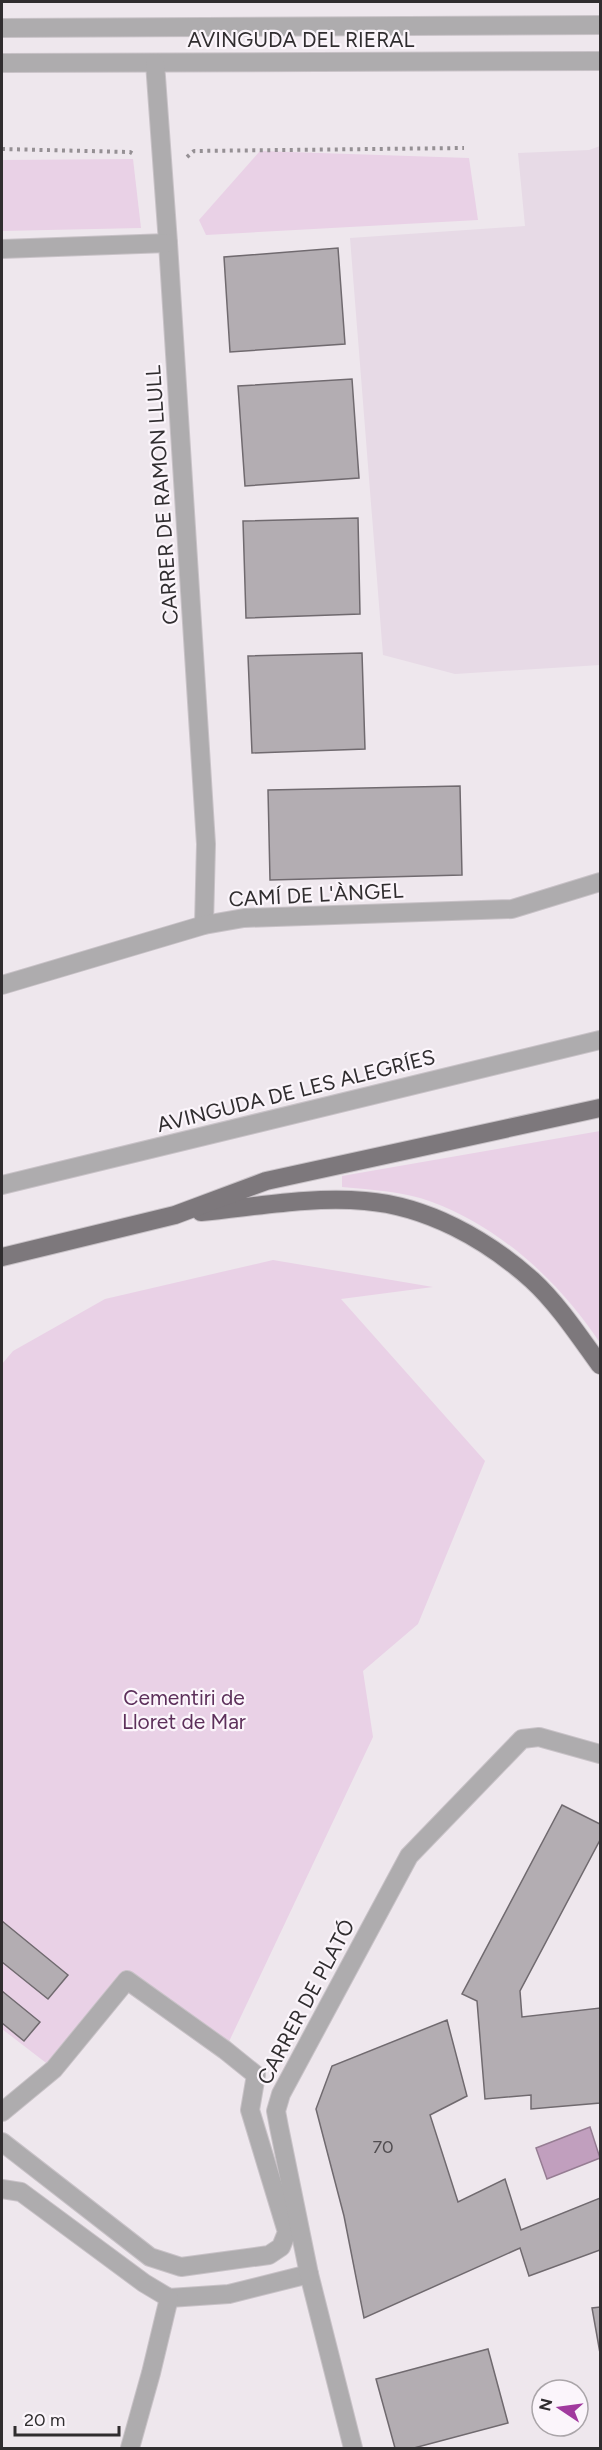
<svg xmlns="http://www.w3.org/2000/svg" width="602" height="2450" viewBox="0 0 602 2450" font-family="Figtree,sans-serif">
  <style>
    .built { fill: #e7dae6 }
    .green { fill: #e9d1e6 }
    .water { fill: #c19fbe; stroke: #967d93; stroke-width: 1.5 }
    .building { fill: #b3adb2; stroke: #706a6f; stroke-width: 1.5 }
    .lines { fill: none; stroke-linecap: round; stroke-linejoin: round }
    .minor-casing { stroke: #c8c2c7; stroke-width: 20 }
    .major-casing { stroke: #c8c2c7; stroke-width: 20 }
    .path { stroke: #959094; stroke-width: 4; stroke-dasharray: 3 4.5; stroke-linecap: butt }
    .minor { stroke: #aeacae; stroke-width: 18 }
    .major { stroke: #7d787c; stroke-width: 18 }
    .labels { text-anchor: middle; stroke-width: 4.5; stroke-linejoin: round; paint-order: stroke }
    .number-label { font-size: 18px; fill: #514d50 }
    .street-label { font-size: 21px; fill: #302d2f; stroke: #fbf5fb }
    .park-label { font-size: 21px; fill: #5d305b; stroke: #fbf5fb }
  </style>
  <rect width="100%" height="100%" fill="#eee7ed"/>
  <!-- built -->
  <polygon class="built" points="600,146 600,665 455,674 383,655 350,238 525,226 518,153 589,150"/>
  <!-- green -->
  <g class="green">
    <polygon points="260,151 469,158 478,220 206,235 199,220"/>
    <polygon points="133,159 141,228 2,231 2,160"/>
    <path d="M 600,1131 L 600,1343 C 560,1282 500,1227 432,1202 C 403,1191 372,1190 342,1187 L 342,1176 Z"/>
    <polygon points="273,1260 433,1287 341,1299 485,1461 418,1624 363,1671 373,1737 225,2050 127,1980 54,2069 2,2029 2,1364 13,1351 105,1299"/>
  </g>
  <!-- water -->
  <polygon class="water" points="590,2127 600,2158 547,2179 536,2148"/>
  <!-- building -->
  <g class="building">
    <polygon points="338,248 345,344 230,352 224,257"/>
    <polygon points="352,379 359,478 245,486 238,386"/>
    <polygon points="358,518 360,614 246,618 243,521"/>
    <polygon points="362,653 365,749 252,753 248,656"/>
    <polygon points="460,786 462,875 270,880 268,790"/>
    <polygon points="562,1805 600,1824 600,1840 520,1991 522,2017 600,2008 600,2103 531,2109 531,2095 485,2099 477,2001 462,1994"/>
    <polygon points="2,1921 68,1975 48,1999 2,1962"/>
    <polygon points="2,1991 40,2022 24,2041 2,2023"/>
    <polygon points="447,2020 467,2096 430,2115 458,2202 505,2179 521,2230 600,2198 600,2250 529,2276 520,2248 364,2318 344,2216 316,2109 332,2066"/>
    <polygon points="600,2307 600,2353 592,2308"/>
    <polygon points="488,2349 508,2423 414,2448 395,2448 376,2379"/>
  </g>
  <g class="lines">
    <defs>
      <g id="minor">
        <polyline points="2,28 600,25"/>
        <polyline points="2,63 600,61"/>
        <polyline points="155,63 168,243 206,844 204,925"/>
        <polyline points="2,249 168,243"/>
        <polyline points="2,985 204,925 244,918 512,909 600,882"/>
        <polyline points="2,1185 600,1040"/>
        <polyline points="2,2112 54,2069 127,1980 225,2050 256,2075 250,2110 287,2232 281,2247 269,2255 181,2267 150,2257 2,2142"/>
        <polyline points="2,2189 21,2192 144,2283 169,2298 229,2294 309,2274"/>
        <polyline points="130,2448 151,2373 169,2298"/>
        <polyline points="353,2448 309,2274 279,2127 276,2111 281,2094 409,1856 522,1739 539,1737 600,1754"/>
      </g>
      <g id="major">
        <path d="M 201,1212 C 254,1207 311,1196 365,1201 C 427,1206 486,1239 532,1280 C 558,1304 579,1336 600,1365"/>
        <polyline points="2,1257 175,1215 266,1181 600,1108"/>
      </g>
    </defs>
    <!-- minor casing -->
    <use href="#minor" class="minor-casing"/>
    <!-- major casing -->
    <use href="#major" class="major-casing"/>
    <!-- path -->
    <g class="path">
      <polyline points="2,149 130,152 135,155"/>
      <polyline points="187,157 194,151 464,148"/>
    </g>
    <!-- minor -->
    <use href="#minor" class="minor"/>
    <!-- major -->
    <use href="#major" class="major"/>
  </g>
  <g class="labels">
    <!-- number labels -->
    <g class="number-label">
      <text x="383" y="2153">70</text>
    </g>
    <!-- street labels -->
    <g class="street-label">
      <text x="301" y="47">AVINGUDA DEL RIERAL</text>
      <text transform="translate(162 495) rotate(-94)" y="7">CARRER DE RAMON LLULL</text>
      <text transform="translate(316 895) rotate(-3)" y="7">CAMÍ DE L'ÀNGEL</text>
      <text transform="translate(296 1091) rotate(-14)" y="7">AVINGUDA DE LES ALEGRÍES</text>
      <text transform="translate(306 2002) rotate(-62)" y="7">CARRER DE PLATÓ</text>
    </g>
    <!-- park labels -->
    <g class="park-label">
      <text x="184" y="1705">Cementiri de<tspan x="184" dy="24">Lloret de Mar</tspan></text>
    </g>
  </g>
  <!-- border -->
  <rect width="602" height="2450" fill="none" stroke="#302d2f" stroke-width="6"/>
  <!-- north arrow -->
  <g transform="translate(560 2408) rotate(283)"><circle r="28" fill="#fbf5fb" stroke="#aaa5a9" stroke-width="1.5"/>
  <path d="M0-4.5L10 22L0 15L-10 22Z" fill="#a13a9e"/>
  <text y="-9" font-size="16" font-weight="bold" text-anchor="middle" fill="#302d2f">N</text>
  </g>
  <!-- scale -->
  <path d="M15 2426v9h104v-9" fill="none" stroke="#302d2f" stroke-width="3"/>
  <text x="24" y="2426" font-size="18" fill="#302d2f" stroke="#fbf5fb" stroke-width="4.5" paint-order="stroke">20 m</text>
</svg>
